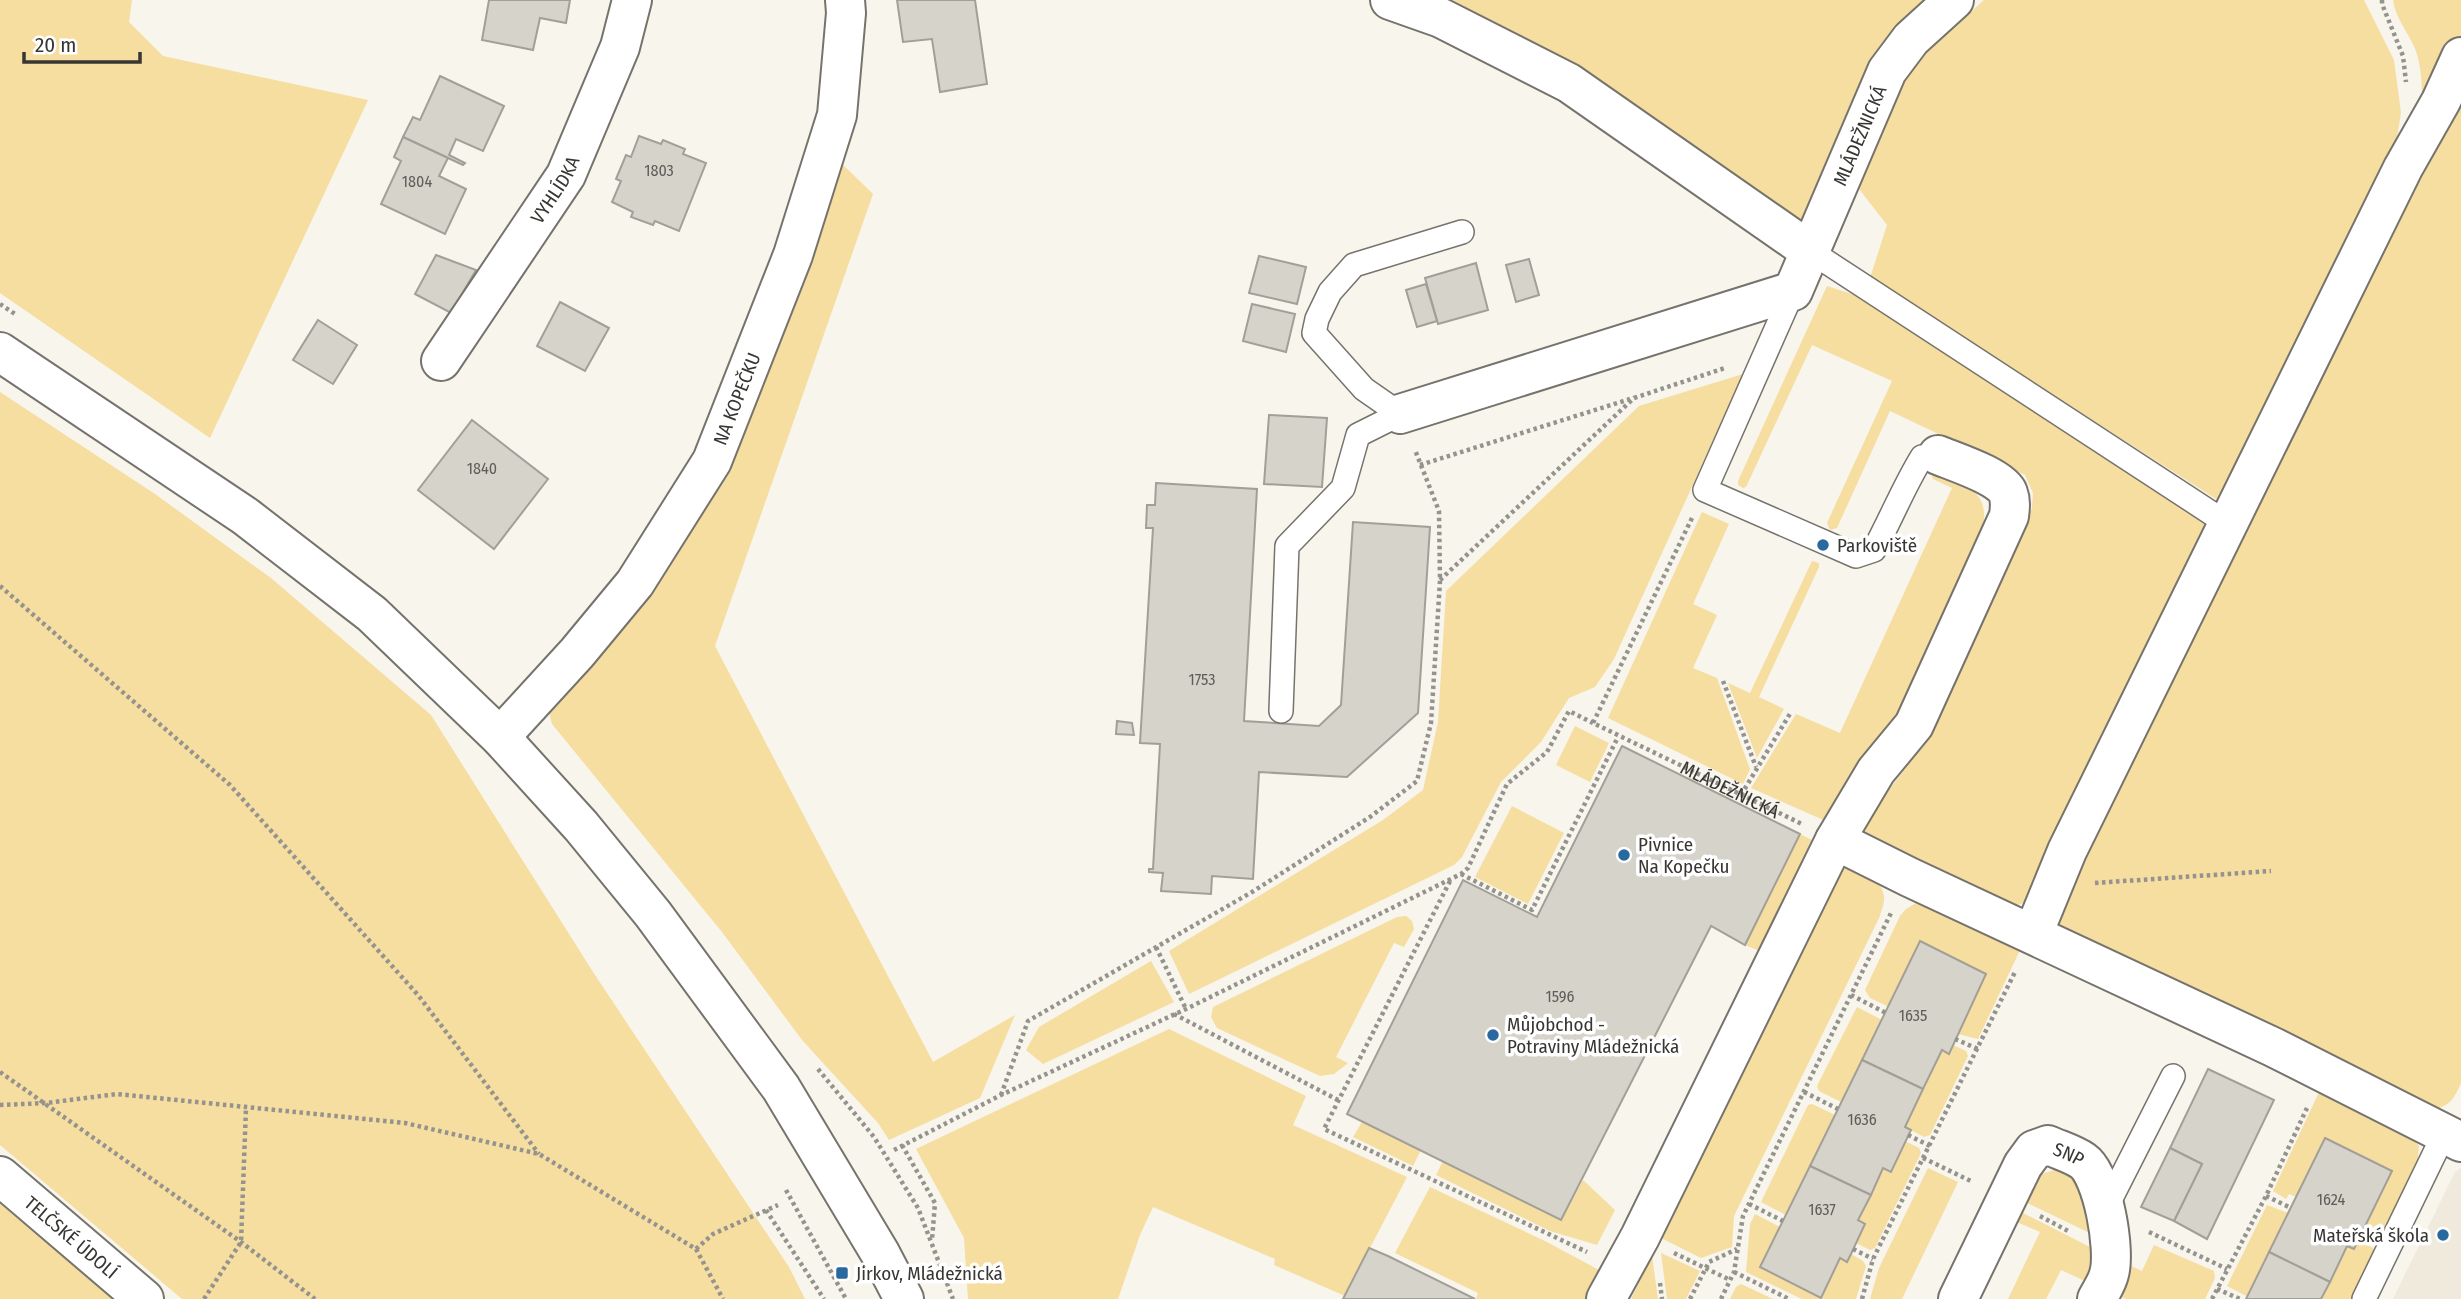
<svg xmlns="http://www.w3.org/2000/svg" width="2461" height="1299" viewBox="0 0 2461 1299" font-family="'Fira Sans Condensed',sans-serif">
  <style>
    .built { fill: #f0eadc }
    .green { fill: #f6dda0 }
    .building { fill: #d6d3cb; stroke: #a29f98; stroke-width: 2 }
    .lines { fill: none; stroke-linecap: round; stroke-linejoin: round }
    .service-casing { stroke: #75736c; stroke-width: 26 }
    .minor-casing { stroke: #75736c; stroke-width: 42 }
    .path { stroke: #95938e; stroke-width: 4.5; stroke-dasharray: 3.5 3.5; stroke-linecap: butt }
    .service { stroke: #fff; stroke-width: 23 }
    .minor { stroke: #fff; stroke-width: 38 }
    .poi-dot { fill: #2a69a0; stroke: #fff; stroke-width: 2.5 }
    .labels { text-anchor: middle; stroke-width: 7; stroke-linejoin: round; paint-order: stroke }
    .number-label { font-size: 16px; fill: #5f5d59 }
    .street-label { font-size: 19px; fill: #373633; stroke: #fff }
    .poi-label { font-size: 19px; fill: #373633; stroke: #fff; text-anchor: start }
  </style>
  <rect width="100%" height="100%" fill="#f8f5ed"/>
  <!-- built -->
  <polygon class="built" points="2461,1168 2461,1299 2393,1299 2455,1172"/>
  <!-- green -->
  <g class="green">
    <polygon points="0,0 132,0 129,22 163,56 368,100 210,438 0,293"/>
    <polygon points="1443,0 1933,0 1878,50 1803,223"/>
    <path d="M 1984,0 L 2364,0 L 2394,60 L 2401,113 L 2393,162 L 2224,504 L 1870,278 L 1887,225 L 1856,185 C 1872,147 1885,106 1910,73 C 1930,45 1959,23 1984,0 Z"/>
    <path d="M 2393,0 L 2461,0 L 2461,38 L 2422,107 C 2422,88 2422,70 2416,51 C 2409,33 2396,20 2393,0 Z"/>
    <path d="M 2461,76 L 2461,1083 C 2455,1097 2450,1106 2435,1109 L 2060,929 L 2055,918 Z"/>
    <polygon points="837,159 873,194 715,646 933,1062 1015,1015 980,1098 889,1140 878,1123 802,1040 722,932 552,724 549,712 636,609"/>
    <polygon points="1827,286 1867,299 2213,528 2027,902 2008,908 1862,834 1881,800 1923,746 1938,718 2032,508 2033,493 2025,475 1890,411 1837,528 1830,530 1827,523 1892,381 1812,345 1746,487 1743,488 1738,485 1738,481"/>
    <polygon points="1743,374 1614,659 1595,687 1569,698 1541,742 1501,782 1462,857 1454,865 1189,994 1169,951 1383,820 1423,790 1438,722 1446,591 1639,406"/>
    <polygon points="0,392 155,494 271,578 431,715 593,972 789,1267 805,1299 182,1299 0,1145"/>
    <path d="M 1931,472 C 1965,486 1992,488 1982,533 L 1902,707 L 1828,822 L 1751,788 L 1796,714 L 1840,733 L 1952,488 L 1933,479 Z"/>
    <polygon points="1702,512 1729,524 1693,604 1717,615 1693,668 1717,678 1750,769 1743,784 1608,718"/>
    <polygon points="1812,561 1819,563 1819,567 1759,697 1784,709 1757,758 1728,683 1750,693"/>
    <polygon points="1575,726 1609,743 1590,782 1556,765"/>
    <polygon points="1512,806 1564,833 1528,904 1475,877"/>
    <polygon points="1800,834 1816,842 1765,946 1757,950 1745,945"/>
    <path d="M 1844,861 C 1858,867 1885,880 1884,899 C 1884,905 1881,911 1880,916 L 1734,1216 L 1732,1247 L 1701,1258 L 1661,1238 Z"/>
    <polygon points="1918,902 2021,948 1978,1039 1958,1034 1986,974 1920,941 1889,1007 1870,998 1865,990 1900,916 1906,909"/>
    <polygon points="1406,916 1412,921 1414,929 1404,947 1394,943 1336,1057 1348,1063 1334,1074 1320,1076 1217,1028 1211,1017 1213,1007 1397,917"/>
    <polygon points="1151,961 1174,1002 1043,1064 1026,1050 1039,1027"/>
    <polygon points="1857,1007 1882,1020 1841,1102 1819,1091 1817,1086"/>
    <polygon points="1169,1029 1306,1096 1293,1125 1407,1177 1345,1296 1274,1265 1275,1259 1153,1207 1140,1235 1118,1299 968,1299 964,1238 916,1149"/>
    <polygon points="1953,1045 1966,1051 1968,1056 1930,1135 1924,1137 1905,1127 1942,1050 1948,1053"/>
    <polygon points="2328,1089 2403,1126 2419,1146 2417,1167 2381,1239 2363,1231 2392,1171 2325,1139 2296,1197 2289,1194 2286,1199 2273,1191 2319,1092"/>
    <polygon points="1812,1104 1835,1115 1786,1215 1761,1202 1808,1105"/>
    <polygon points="1362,1122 1421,1150 1413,1166 1353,1137"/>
    <polygon points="1905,1141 1919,1148 1921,1153 1875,1248 1870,1250 1856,1243 1865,1224 1858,1220 1883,1168 1891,1171"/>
    <polygon points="1443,1161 1561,1220 1583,1180 1615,1210 1597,1245 1550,1231 1436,1175"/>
    <polygon points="1928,1168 1958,1182 1902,1299 1870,1299 1879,1268"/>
    <polygon points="2058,1169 2079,1178 2094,1235 2021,1200 2038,1175"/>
    <polygon points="1430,1187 1545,1241 1601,1271 1588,1299 1476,1299 1478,1293 1395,1253"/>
    <polygon points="0,1197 123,1299 0,1299"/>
    <polygon points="2267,1205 2288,1213 2248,1297 2227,1286"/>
    <polygon points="2017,1210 2094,1249 2092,1267 2085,1281 2061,1270 2046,1299 2008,1299 2040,1232 2012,1220"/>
    <polygon points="1755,1214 1780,1227 1761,1267 1820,1298 1840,1258 1847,1261 1851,1254 1863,1261 1866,1266 1856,1299 1802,1299 1746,1272 1750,1224"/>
    <polygon points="2358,1240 2373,1248 2376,1254 2353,1299 2321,1299 2347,1246 2354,1249"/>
    <polygon points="2154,1245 2214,1271 2215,1278 2205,1299 2126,1299 2117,1295 2129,1265 2142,1271"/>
    <polygon points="1661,1253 1700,1271 1686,1299 1667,1299"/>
    <polygon points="1652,1256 1658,1299 1631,1299"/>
    <polygon points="1741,1284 1773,1299 1730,1299 1736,1287"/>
  </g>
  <!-- building -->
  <g class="building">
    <polygon points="489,0 570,0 566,23 540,18 533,50 482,40"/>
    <polygon points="897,0 975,0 987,84 940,92 932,39 903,42"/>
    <polygon points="440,76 504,106 483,151 456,139 449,155 465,163 463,165 403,137 413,117 420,120"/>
    <polygon points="639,136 661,144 663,140 685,149 683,154 706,163 679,231 655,221 653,225 631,217 633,212 612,202 621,181 616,179 626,155 631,157"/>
    <polygon points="403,137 448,158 439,176 466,189 445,234 381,204 401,161 394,157"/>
    <polygon points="436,255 476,270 451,313 415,294"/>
    <polygon points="1259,256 1306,267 1297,304 1249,293"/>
    <polygon points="1529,259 1539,295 1516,302 1506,265"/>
    <polygon points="1476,263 1488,310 1438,324 1425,278"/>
    <polygon points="1426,284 1437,321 1417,327 1406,290"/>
    <polygon points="560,302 609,328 585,371 537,346"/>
    <polygon points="1252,304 1295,314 1286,352 1243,341"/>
    <polygon points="318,320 357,345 333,384 293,360"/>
    <polygon points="1269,415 1327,418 1322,487 1264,484"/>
    <polygon points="472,420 548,479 494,549 418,490"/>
    <polygon points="1156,483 1257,489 1244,721 1319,726 1341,705 1353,522 1430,527 1418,713 1347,777 1259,772 1253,879 1212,876 1211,894 1161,891 1163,873 1149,872 1149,869 1153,869 1160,744 1140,743 1153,528 1146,528 1147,505 1155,505"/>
    <polygon points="1117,721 1132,723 1134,735 1116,734"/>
    <polygon points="1622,746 1800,834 1745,945 1711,926 1561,1220 1347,1114 1463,880 1537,917"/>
    <polygon points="1920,941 1986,974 1949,1054 1942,1050 1923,1089 1862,1060"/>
    <polygon points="1862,1060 1923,1089 1905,1127 1911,1130 1891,1172 1883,1168 1871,1195 1810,1166"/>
    <polygon points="2208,1069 2274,1100 2207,1239 2174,1221 2202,1164 2170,1148"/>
    <polygon points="2325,1138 2392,1171 2354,1249 2347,1246 2330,1282 2269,1252"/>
    <polygon points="2170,1148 2202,1164 2174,1221 2141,1207"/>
    <polygon points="1810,1166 1871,1195 1858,1220 1865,1224 1851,1254 1847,1262 1840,1258 1821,1298 1760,1267"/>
    <polygon points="1369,1248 1388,1256 1475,1299 1343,1299"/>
    <polygon points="2269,1252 2330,1282 2321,1299 2246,1299"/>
  </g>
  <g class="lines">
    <defs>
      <g id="service">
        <polyline points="1810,251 2228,524"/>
        <path d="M 1793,291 L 1705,490 L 1856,556 L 1874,550 C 1891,519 1904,486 1922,457 L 1938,455"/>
        <polyline points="1281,711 1287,546 1343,488 1358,435 1400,414 1364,389 1314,333 1317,319 1330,292 1354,265 1462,232"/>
        <polyline points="2105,1210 2173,1076"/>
        <polyline points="2364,1299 2444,1134"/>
      </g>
      <g id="minor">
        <polyline points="1390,0 1441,18 1569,83 1810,251"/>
        <polyline points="0,352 245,516 372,614 500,737 581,826 653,914 781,1088 880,1253 904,1299"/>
        <path id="s2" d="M 441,361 L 566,175 L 620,47 L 632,0"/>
        <path id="s3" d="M 1400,414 L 1793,291 L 1887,71 L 1911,39 L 1954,0"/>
        <path id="s4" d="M 500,737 L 577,653 L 635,583 L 712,461 L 793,255 L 837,115 L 846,13 L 845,0"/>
        <polyline points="1835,840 1909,877 2273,1047 2461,1142"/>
        <polyline points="2033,934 2067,851 2403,168 2441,101 2461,57"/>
        <path id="s5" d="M 0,1176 L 144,1299"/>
        <path d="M 1606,1299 L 1640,1237 L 1835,840 L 1876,771 L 1914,725 L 2009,516 C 2010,508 2011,501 2008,493 C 2002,477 1955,462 1938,455"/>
        <path id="s6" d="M 1958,1299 L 2023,1165 L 2034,1150 L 2048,1145 C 2059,1150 2073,1154 2083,1161 C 2103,1175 2116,1251 2109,1274 C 2107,1283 2101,1291 2097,1299"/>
      </g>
    </defs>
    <!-- service casing -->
    <use href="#service" class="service-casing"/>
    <!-- minor casing -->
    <use href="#minor" class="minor-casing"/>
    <!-- path -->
    <g class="path">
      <polyline points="2382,0 2382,4 2403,56 2406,82"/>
      <polyline points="0,304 15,314"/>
      <polyline points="1420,465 1630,399"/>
      <path id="s1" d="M 1692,518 L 1593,723 L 1802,824"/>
      <polyline points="1440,580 1634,398 1725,368"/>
      <polyline points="0,586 230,785 418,995 539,1154"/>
      <polyline points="1723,681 1756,767"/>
      <polyline points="1741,795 1791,712"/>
      <polyline points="1461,874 1532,910 1618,737"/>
      <polyline points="1450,881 1324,1129 1587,1252"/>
      <polyline points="2095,883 2271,871"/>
      <polyline points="1156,947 1186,1009"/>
      <polyline points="1851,995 1886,1013"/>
      <polyline points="1174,1014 1338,1100"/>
      <polyline points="1955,1039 1978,1049"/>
      <polyline points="818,1069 874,1137 918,1208 953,1299"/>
      <polyline points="0,1072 241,1242 315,1299"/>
      <polyline points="1804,1092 1838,1109"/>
      <polyline points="1001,1095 1028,1021 1252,892 1370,817 1417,781 1431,723 1440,581 1439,511 1415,450"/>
      <polyline points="0,1105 46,1103 117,1094 405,1123 539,1154 696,1249 723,1299"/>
      <polyline points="1908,1135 1930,1146"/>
      <polyline points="902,1145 935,1203 932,1240"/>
      <polyline points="894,1150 1001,1095 1186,1009 1461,874 1468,868 1507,784 1547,752 1569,711 1593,723"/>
      <polyline points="1923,1158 1973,1182"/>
      <polyline points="786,1190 846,1299"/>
      <polyline points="2266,1196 2291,1208"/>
      <polyline points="1749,1204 1783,1221"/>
      <polyline points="766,1210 824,1299"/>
      <polyline points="2040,1216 2070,1232"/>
      <polyline points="2149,1232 2227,1269"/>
      <polyline points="696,1249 713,1234 778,1205"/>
      <polyline points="1853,1249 1873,1259"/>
      <polyline points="1674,1253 1730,1280"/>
      <polyline points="1734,1272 1789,1299"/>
      <polyline points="1660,1283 1662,1299"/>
      <polyline points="2217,1289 2240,1299"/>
      <polyline points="204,1299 241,1242 246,1108"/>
      <polyline points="1690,1299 1709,1262 1737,1249"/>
      <polyline points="1721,1299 1734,1272 1743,1216 1892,911"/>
      <polyline points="1862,1299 1873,1259 2016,970"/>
      <polyline points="2212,1299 2266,1196 2307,1108"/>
    </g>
    <!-- service -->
    <use href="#service" class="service"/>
    <!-- minor -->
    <use href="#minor" class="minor"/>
  </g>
  <!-- markers -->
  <g class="poi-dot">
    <circle cx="1823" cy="545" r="7"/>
    <circle cx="1624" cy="855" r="7"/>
    <circle cx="1493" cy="1035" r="7"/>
    <circle cx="2443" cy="1235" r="7"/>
    <rect x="835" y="1266" width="14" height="14" rx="3.5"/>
  </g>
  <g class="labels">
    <!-- number labels -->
    <g class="number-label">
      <text x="659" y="176">1803</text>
      <text x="417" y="187">1804</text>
      <text x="482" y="474">1840</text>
      <text x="1202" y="685">1753</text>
      <text x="1560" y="1002">1596</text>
      <text x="1913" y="1021">1635</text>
      <text x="1862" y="1125">1636</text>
      <text x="2331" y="1205">1624</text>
      <text x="1822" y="1215">1637</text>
    </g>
    <!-- street labels -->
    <g class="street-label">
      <text dy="7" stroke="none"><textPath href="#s3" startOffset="581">MLÁDEŽNICKÁ</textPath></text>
      <text dy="7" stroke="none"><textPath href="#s2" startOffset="206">VYHLÍDKA</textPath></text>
      <text dy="7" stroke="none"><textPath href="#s4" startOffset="416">NA KOPEČKU</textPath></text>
      <text dy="7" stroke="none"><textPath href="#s1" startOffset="380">MLÁDEŽNICKÁ</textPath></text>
      <text dy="7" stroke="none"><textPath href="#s6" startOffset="205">SNP</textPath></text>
      <text dy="7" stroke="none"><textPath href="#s5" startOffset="94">TELČSKÉ ÚDOLÍ</textPath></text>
    </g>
    <!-- poi labels -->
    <g class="poi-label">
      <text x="1837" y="552">Parkoviště</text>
      <text x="1638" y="851">Pivnice<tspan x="1638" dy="22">Na Kopečku</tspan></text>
      <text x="1507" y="1031">Můjobchod -<tspan x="1507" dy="22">Potraviny Mládežnická</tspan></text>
      <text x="2429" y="1242" text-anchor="end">Mateřská škola</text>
      <text x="856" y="1280">Jirkov, Mládežnická</text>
    </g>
  </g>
  <!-- scale -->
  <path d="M24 52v10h116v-10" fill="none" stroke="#373633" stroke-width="3.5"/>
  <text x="35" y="52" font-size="21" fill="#373633" stroke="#ffffff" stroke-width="5" paint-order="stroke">20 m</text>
</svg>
